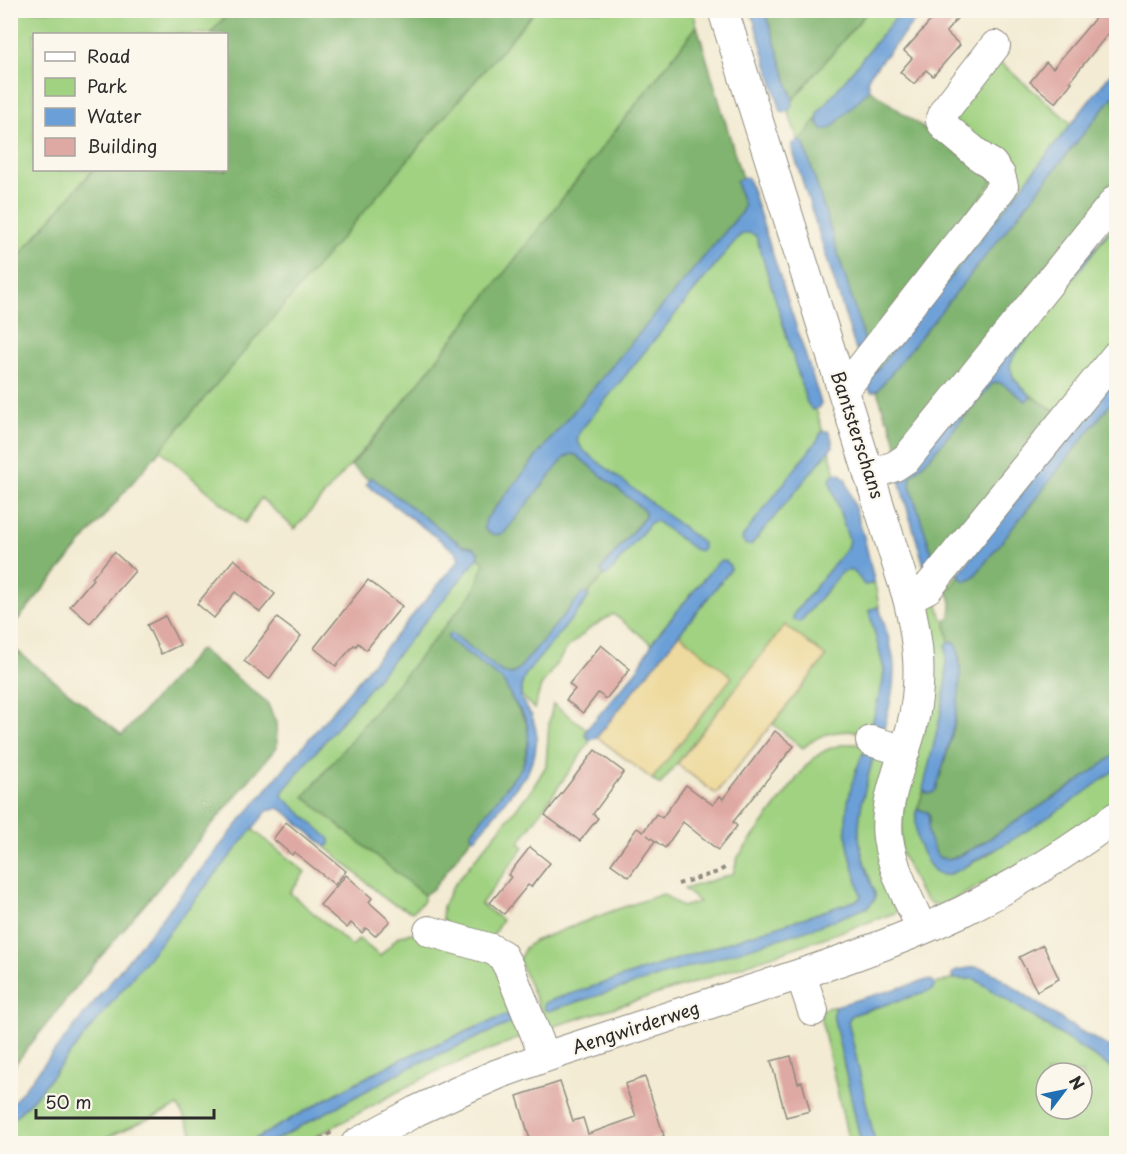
<svg xmlns="http://www.w3.org/2000/svg" width="1127" height="1154" viewBox="0 0 1127 1154" font-family="'Playpen Sans',sans-serif">
  <style>
    .green { fill: #a0d281; stroke: #667e56; stroke-width: 1.5; fill-rule: evenodd }
    .forest { fill: #80b46f; stroke: #56704d; stroke-width: 1.5 }
    .sand { fill: #eeda9e; stroke: #8c8264; stroke-width: 1.5 }
    .water { fill: #6a9fd7; stroke: #4a6581; stroke-width: 1.5 }
    .building { fill: #dfa9a3 }
    .lines { fill: none; stroke-linecap: round; stroke-linejoin: round }
    .minor-casing { stroke: #8f8b7f; stroke-width: 32 }
    .path { stroke: #8f8b7f; stroke-width: 4; stroke-dasharray: 4.5 4.5; stroke-linecap: butt }
    .minor { stroke: #fff; stroke-width: 30 }
    .labels { text-anchor: middle; stroke-width: 4.5; stroke-linejoin: round; paint-order: stroke }
    .street-label { font-size: 18px; fill: #2b2b2b; stroke: #fbf7ec }
  </style>
  <rect width="100%" height="100%" fill="#fbf7ec"/>
  <filter id="ink" filterUnits="userSpaceOnUse"><feTurbulence type="fractalNoise" baseFrequency=".0167" numOctaves="2"/><feDisplacementMap in="SourceGraphic" scale="12" xChannelSelector="R" yChannelSelector="G"/><feConvolveMatrix kernelMatrix="1 2 1 2 8 2 1 2 1" color-interpolation-filters="sRGB"/></filter>
  <filter id="wash" filterUnits="userSpaceOnUse"><feTurbulence type="fractalNoise" baseFrequency=".008" numOctaves="4" result="noise"/><feDisplacementMap in="SourceGraphic" scale="24" xChannelSelector="R" yChannelSelector="G"/><feGaussianBlur stdDeviation="1.35" result="paint"/><feColorMatrix in="noise" values="0 0 0 0 0 0 0 0 0 0 0 0 0 0 0 0 0 1.4 0 .05"/><feComposite in="paint" operator="in"/></filter>
  <g filter="url(#wash)">
    <rect width="100%" height="100%" fill="#f3ebd3"/>
    <!-- green -->
    <g class="green">
      <polygon points="11,11 230,11 210,34 34,34 34,170 93,170 11,265"/>
      <polygon points="535,11 693,11 697,26 395,413 295,529 261,498 245,523 160,450"/>
      <polygon points="868,11 901,11 818,113 817,119 800,141 798,140 788,111 792,106 793,100"/>
      <polygon points="995,58 1072,124 874,374 952,124"/>
      <path d="M 1116,222 L 1116,254 L 1111,261 L 1116,266 L 1116,346 L 1065,417 C 1050,407 1010,387 1010,366 C 1010,363 1012,360 1013,357 Z"/>
      <path d="M 745,233 L 753,233 L 756,236 L 812,410 L 816,409 L 823,432 L 820,434 L 819,438 L 751,545 L 829,451 L 836,474 L 832,475 L 830,482 L 849,540 L 847,548 L 793,615 L 800,622 L 842,572 L 850,570 L 872,584 L 874,580 L 880,610 L 877,607 L 869,611 L 884,669 L 878,735 C 851,729 824,728 803,748 L 773,724 L 826,657 L 785,625 L 660,785 L 652,779 L 731,677 L 679,634 L 731,569 L 715,565 L 656,637 L 652,644 L 613,614 L 589,629 L 568,647 L 541,686 L 534,709 L 521,695 L 521,687 L 525,675 L 584,604 L 589,596 L 587,595 L 604,575 L 606,576 L 608,575 L 650,523 L 657,521 L 694,549 L 583,450 L 577,441 L 580,431 L 739,236 Z"/>
      <polygon points="479,557 484,563 475,591 304,797 424,895 424,901 412,912 388,901 326,847 330,844 282,796 283,791"/>
      <path d="M 959,573 L 960,576 L 947,592 L 942,591 L 936,597 L 941,616 L 943,620 L 945,620 L 949,642 L 946,645 L 946,685 L 940,718 L 924,790 L 917,810 L 916,819 L 944,875 C 969,868 998,848 1021,834 C 1053,813 1085,792 1116,769 L 1116,804 L 1074,834 L 944,905 L 932,904 L 926,900 L 919,891 L 900,850 L 918,607 Z"/>
      <polygon points="553,704 587,729 585,735 590,740 589,743 519,843 524,847 481,904 502,920 491,939 449,929 442,918 443,906 453,886 532,789 546,766 549,723"/>
      <path d="M 847,744 L 856,744 L 882,750 L 890,761 L 897,911 L 895,913 L 690,984 L 548,1028 L 519,960 L 525,948 L 534,941 L 615,910 L 663,894 L 682,907 L 699,902 L 684,889 L 733,874 L 738,857 L 806,766 C 819,752 829,747 847,744 ZM 873,757 C 867,782 858,809 859,835 C 860,855 869,875 875,894 L 545,1010 L 544,1005 L 546,1002 L 858,900 L 861,896 L 856,769 Z"/>
      <polygon points="252,829 305,872 290,893 352,946 359,939 380,956 398,937 410,933 427,936 499,961 524,1036 440,1070 412,1084 304,1143 270,1143 408,1068 511,1023 506,1015 401,1059 348,1087 248,1143 198,1143 178,1106 94,1143 11,1144 11,1121 35,1097"/>
      <path d="M 953,979 L 975,979 L 1116,1071 L 1116,1143 L 875,1143 L 848,1021 L 852,1015 L 932,990 L 935,984 ZM 1046,1073 L 1082,1073 L 1082,1109 L 1046,1109 Z"/>
      <polygon points="835,1006 833,1013 834,1019 861,1143 849,1143 819,1010"/>
    </g>
    <!-- forest -->
    <g class="forest">
      <polygon points="230,11 535,11 121,496 11,628 11,265 93,170 226,170 226,34 210,34"/>
      <polygon points="765,11 868,11 793,100"/>
      <path d="M 697,26 L 742,178 L 736,182 L 744,206 L 741,213 L 558,430 L 486,519 L 565,457 L 572,454 L 576,455 L 641,507 L 645,511 L 645,516 L 601,570 L 604,575 L 587,595 L 585,593 L 582,594 L 517,671 C 511,676 508,675 502,672 L 453,634 L 448,636 L 448,639 L 501,679 L 507,686 L 511,697 L 526,722 L 529,737 L 528,746 L 522,767 L 471,833 L 472,837 L 434,888 L 424,895 L 304,797 L 474,591 L 484,563 L 479,557 L 479,552 L 468,546 L 463,546 L 372,478 L 369,480 L 351,466 L 395,413 Z"/>
      <polygon points="868,88 994,179 867,348 804,144 800,141 817,119 819,125 861,97 868,91"/>
      <polygon points="1116,93 1116,206 898,450 889,420 886,418 877,391"/>
      <polygon points="997,382 1003,384 1026,401 1031,396 1065,417 934,565 931,551 910,485 911,476 931,456 992,384"/>
      <path d="M 1116,397 L 1116,754 L 1081,780 L 992,837 L 959,856 L 946,859 L 938,857 L 929,840 L 928,830 L 930,816 L 921,810 L 917,810 L 924,790 L 926,793 L 936,790 C 943,766 952,741 956,716 C 957,706 958,694 959,683 C 960,670 962,653 955,642 L 949,642 L 945,620 L 949,619 C 951,609 953,601 947,592 L 960,576 L 966,581 L 972,579 Z"/>
      <polygon points="11,646 122,735 200,649 267,702 276,723 277,747 92,967 11,1069"/>
    </g>
    <!-- sand -->
    <g class="sand">
      <polygon points="785,625 826,657 716,794 677,764"/>
      <polygon points="679,634 732,677 652,779 597,737"/>
    </g>
    <!-- water -->
    <g class="water">
      <path d="M 751,11 L 765,11 L 793,100 C 792,106 791,110 784,113 L 781,111 Z"/>
      <path d="M 901,11 L 923,11 L 871,73 L 867,81 L 869,84 L 868,91 L 831,128 L 823,130 C 818,124 817,120 818,113 Z"/>
      <polygon points="1116,67 1116,93 878,390 874,392 871,392 867,385 874,374"/>
      <polygon points="798,140 804,144 867,348 856,350 792,148 793,144"/>
      <path d="M 744,177 L 748,178 L 821,403 L 819,408 L 812,410 L 807,403 L 756,236 C 750,231 745,233 739,236 L 580,431 L 577,441 L 583,450 L 703,543 L 703,548 L 700,551 L 694,549 L 656,521 L 650,523 L 608,575 L 606,576 L 601,570 L 645,517 L 645,511 L 576,455 L 572,454 L 565,457 L 504,533 C 495,536 490,536 484,528 L 486,519 L 558,430 L 741,213 L 744,206 L 736,181 Z"/>
      <polygon points="1116,222 1013,357 1010,366 1014,379 1031,396 1026,401 1003,384 997,382 992,384 931,456 911,476 910,485 931,551 934,565 928,568 924,565 900,484 901,476"/>
      <polygon points="1116,374 1116,397 972,579 966,581 960,578 959,573"/>
      <polygon points="824,431 828,431 831,436 833,446 751,545 746,545 742,540 743,536 819,438 820,434"/>
      <path d="M 839,473 L 846,480 L 864,537 L 874,580 L 872,584 L 864,585 C 856,574 856,568 842,572 L 800,622 L 793,620 L 793,615 L 847,548 L 849,540 L 830,482 L 832,475 Z"/>
      <path d="M 371,477 L 463,546 C 472,546 478,548 479,557 L 283,791 L 282,796 L 330,839 L 330,844 L 326,847 L 284,811 L 278,808 L 267,811 L 35,1097 L 11,1121 L 11,1105 L 241,820 L 459,560 L 457,553 L 366,484 Z"/>
      <polygon points="720,561 726,561 729,564 731,569 597,737 590,740 585,735 587,729 637,670 656,637 715,565"/>
      <path d="M 586,593 L 589,596 L 584,604 L 525,675 L 521,687 L 521,699 L 532,716 L 536,730 L 537,737 L 535,753 L 528,772 L 476,838 L 473,838 L 471,833 L 522,767 C 528,751 531,736 526,720 C 523,713 517,707 513,700 C 509,693 507,686 501,679 L 448,639 L 448,636 L 450,634 L 453,634 L 502,672 C 508,675 511,676 517,671 L 582,594 Z"/>
      <path d="M 877,607 L 880,610 C 885,628 893,647 894,666 C 895,687 889,708 884,728 L 880,731 L 874,729 L 872,724 L 883,681 L 884,669 L 869,611 L 871,609 Z"/>
      <path d="M 953,641 L 957,645 C 967,694 949,743 936,790 C 931,795 927,795 923,789 L 940,718 L 946,685 L 946,645 L 949,642 Z"/>
      <path d="M 863,753 L 873,757 C 867,782 858,809 859,835 C 860,855 869,875 875,894 L 875,899 L 868,907 L 819,926 L 549,1011 L 545,1010 L 544,1005 L 546,1002 L 858,900 L 861,896 C 857,879 851,862 848,845 C 842,814 851,781 863,753 Z"/>
      <path d="M 1116,754 L 1116,769 C 1073,803 1026,833 978,859 C 968,864 956,874 945,875 C 930,876 918,845 916,833 C 915,825 916,817 917,810 L 928,812 C 930,819 928,825 928,833 C 929,842 934,849 938,857 C 945,860 950,859 956,857 C 975,850 995,835 1012,824 C 1048,802 1083,780 1116,754 Z"/>
      <polygon points="976,967 985,969 996,975 1070,1025 1116,1051 1116,1071 975,979 953,979 952,974 957,970"/>
      <polygon points="927,980 933,981 935,984 932,990 852,1015 848,1021 875,1143 861,1143 834,1019 833,1013 835,1006"/>
      <polygon points="506,1015 510,1016 512,1019 511,1023 408,1068 270,1143 248,1143 348,1087 401,1059"/>
    </g>
    <g id="blocks">
      <!-- building -->
      <g class="building">
        <polygon points="940,10 964,10 946,32 960,45 933,76 926,70 914,84 900,72 912,58 904,51"/>
        <polygon points="1102,10 1116,10 1116,24 1070,81 1072,82 1056,103 1030,82 1046,62 1053,68"/>
        <polygon points="114,552 135,571 90,623 70,606 93,579 92,578"/>
        <polygon points="234,559 275,594 260,612 235,592 214,618 197,604"/>
        <polygon points="368,580 402,606 366,650 358,643 356,646 354,645 336,666 314,648"/>
        <polygon points="165,616 180,645 161,654 147,625"/>
        <polygon points="277,618 301,636 269,679 244,661"/>
        <polygon points="601,645 630,669 606,699 598,693 583,713 566,700 575,689 569,684"/>
        <polygon points="775,731 794,746 733,822 737,826 718,850 683,822 665,848 647,835 655,841 629,877 611,864 637,828 643,832 656,814 662,818 686,785 713,805 720,796 723,799"/>
        <polygon points="595,750 624,772 593,814 598,818 580,841 545,815"/>
        <polygon points="286,822 346,871 335,885 294,852 292,855 273,839"/>
        <polygon points="530,847 550,863 531,887 528,885 504,914 490,903 511,877 508,875"/>
        <polygon points="346,875 372,898 369,902 390,921 375,936 366,928 362,933 351,923 347,928 320,905"/>
        <polygon points="1043,945 1059,979 1037,991 1019,957"/>
        <polygon points="791,1056 798,1083 802,1082 810,1111 786,1117 771,1061"/>
        <polygon points="645,1077 664,1136 640,1143 531,1143 517,1096 560,1082 573,1121 583,1118 588,1134 636,1117 625,1084"/>
      </g>
    </g>
  </g>
  <g filter="url(#ink)">
    <use href="#blocks" fill-opacity="0" stroke="#8f8b7f" stroke-width="1.5"/>
    <g class="lines">
      <defs>
        <g id="minor">
          <path d="M 723,10 L 908,598 C 919,643 923,680 912,726 C 903,761 883,802 888,838 C 892,868 909,901 922,929"/>
          <polyline points="840,382 851,381 1003,186 1000,175 992,164 982,158 945,127 941,121 945,110 995,46"/>
          <polyline points="869,475 895,466 907,458 1116,200"/>
          <polyline points="908,598 928,588 1116,356"/>
          <polyline points="871,741 905,751"/>
          <polyline points="429,931 491,949 502,955 509,968 545,1057"/>
          <polyline points="801,975 813,1011"/>
          <path d="M 356,1144 L 416,1111 L 457,1092 L 498,1074 L 545,1057 C 610,1036 674,1015 739,994 C 814,970 890,946 961,912 C 1015,885 1068,853 1116,817"/>
        </g>
      </defs>
      <!-- minor casing -->
      <use href="#minor" class="minor-casing"/>
      <!-- path -->
      <g class="path">
        <polyline points="678,884 718,872 726,867"/>
        <polyline points="312,1144 332,1132"/>
      </g>
      <!-- minor -->
      <use href="#minor" class="minor"/>
    </g>
  </g>
  <g class="labels">
    <!-- street labels -->
    <g class="street-label">
      <text transform="translate(857 435) rotate(72)" y="6">Bantsterschans</text>
      <text transform="translate(636 1028) rotate(-18)" y="6">Aengwirderweg</text>
    </g>
  </g>
  <!-- margin -->
  <rect width="1127" height="1154" fill="none" stroke="#fbf7ec" stroke-width="36"/>
  <!-- legend -->
  <rect x="33" y="33" width="195" height="138" fill="#fbf7ec" stroke="#a8a59f" stroke-width="1.5"/>
  <rect x="45" y="52" width="30" height="9" fill="#ffffff" stroke="#a8a59f" stroke-width="1.5"/>
  <text x="87" y="63" font-size="18" fill="#2b2b2b">Road</text>
  <rect x="45" y="78" width="30" height="18" fill="#a0d281" stroke="#a8a59f" stroke-width="1.5"/>
  <text x="87" y="93" font-size="18" fill="#2b2b2b">Park</text>
  <rect x="45" y="108" width="30" height="18" fill="#6a9fd7" stroke="#a8a59f" stroke-width="1.5"/>
  <text x="87" y="123" font-size="18" fill="#2b2b2b">Water</text>
  <rect x="45" y="138" width="30" height="18" fill="#dfa9a3" stroke="#a8a59f" stroke-width="1.5"/>
  <text x="87" y="153" font-size="18" fill="#2b2b2b">Building</text>
  <!-- north arrow -->
  <g transform="translate(1064 1091) rotate(58)"><circle r="28" fill="#fbf7ec" stroke="#a8a59f" stroke-width="1.5"/>
  <path d="M0-4.5L10 22L0 15L-10 22Z" fill="#1f6fb2"/>
  <text y="-9" font-size="16" font-weight="bold" text-anchor="middle" fill="#2b2b2b">N</text>
  </g>
  <!-- scale -->
  <path d="M36 1109v9h178v-9" fill="none" stroke="#2b2b2b" stroke-width="3"/>
  <text x="45" y="1109" font-size="18" fill="#2b2b2b" stroke="#fbf7ec" stroke-width="4.5" paint-order="stroke">50 m</text>
</svg>
